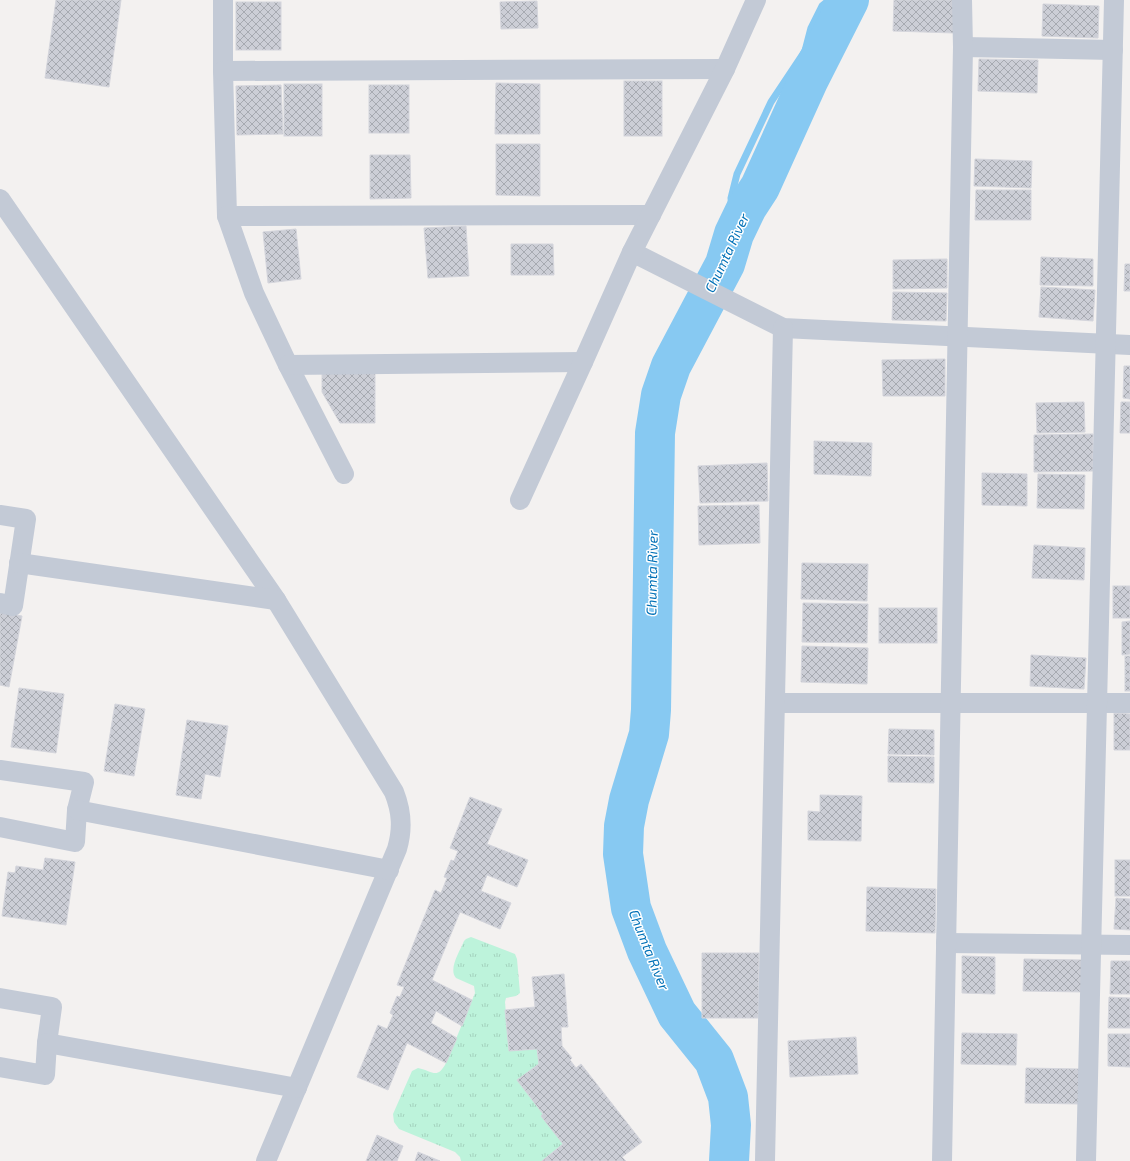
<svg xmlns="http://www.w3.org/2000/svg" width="1130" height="1161" viewBox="0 0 1130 1161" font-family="'Exo 2',sans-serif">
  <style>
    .grass { fill: url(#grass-tufts) }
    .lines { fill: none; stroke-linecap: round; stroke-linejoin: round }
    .stream { stroke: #87c9f2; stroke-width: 7 }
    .river { stroke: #87c9f2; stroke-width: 40 }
    .building { fill: url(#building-cross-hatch); stroke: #d4d5dc }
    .street { stroke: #c3cad6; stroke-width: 20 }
    .labels { text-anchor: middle; stroke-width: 3; stroke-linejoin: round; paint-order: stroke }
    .water-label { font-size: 14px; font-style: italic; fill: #0271b7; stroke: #fff }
  </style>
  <defs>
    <pattern id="grass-tufts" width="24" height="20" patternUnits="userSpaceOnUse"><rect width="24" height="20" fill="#bdf3db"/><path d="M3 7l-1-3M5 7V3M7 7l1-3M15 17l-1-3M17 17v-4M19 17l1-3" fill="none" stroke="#a4d2be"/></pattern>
    <pattern id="building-cross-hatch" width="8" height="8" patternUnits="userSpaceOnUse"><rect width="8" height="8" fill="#ccced6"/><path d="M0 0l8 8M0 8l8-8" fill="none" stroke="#a7aab1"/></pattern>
  </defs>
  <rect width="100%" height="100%" fill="#f3f1f0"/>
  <!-- grass -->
  <path class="grass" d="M 471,937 L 515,954 L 517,959 L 520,993 L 516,996 L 506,998 L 505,1002 L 509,1051 L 537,1049 L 539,1064 L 517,1080 L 543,1114 L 563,1144 L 542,1161 L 461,1161 L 460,1157 L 455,1152 L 399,1129 L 394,1122 L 393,1114 L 412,1071 L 418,1068 C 433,1071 437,1080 446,1063 L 475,993 L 474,986 L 456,978 C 448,969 460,951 464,941 L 466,939 Z"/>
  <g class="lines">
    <!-- stream -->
    <polyline class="stream" points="734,234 731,198 737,174 771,102 805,51 811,28 822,6 829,0"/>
    <!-- river -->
    <polyline class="river" points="729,1161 731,1125 728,1097 714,1060 677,1014 647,951 631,908 623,854 624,826 629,800 649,734 651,710 655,433 661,395 671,366 725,264 734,234 747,207 760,187 808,81 849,0"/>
  </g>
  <!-- building -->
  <g class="building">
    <polygon points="56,0 121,0 109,87 45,78"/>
    <polygon points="894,0 955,0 954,33 893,31"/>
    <polygon points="537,1 538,28 501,29 500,2"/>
    <rect x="236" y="2" width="45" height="48"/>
    <polygon points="1043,4 1099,6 1098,38 1042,36"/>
    <polygon points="979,59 1038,60 1037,93 978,91"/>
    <rect x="624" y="81" width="38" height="55"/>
    <polygon points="496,83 540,84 540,134 495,134"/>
    <rect x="284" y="84" width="38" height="52"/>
    <polygon points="281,85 283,134 237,135 236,86"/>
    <rect x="369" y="85" width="40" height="48"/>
    <polygon points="496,144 540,144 540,196 496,195"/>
    <polygon points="370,155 410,155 411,198 370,199"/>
    <polygon points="975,159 1032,161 1031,188 974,186"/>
    <polygon points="976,190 1031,190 1031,220 975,220"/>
    <polygon points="466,226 469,276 428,278 424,228"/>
    <polygon points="296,229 301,279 268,283 263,232"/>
    <polygon points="511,244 553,244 554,275 511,275"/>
    <polygon points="1041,257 1093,259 1093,286 1040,285"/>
    <polygon points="947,259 947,288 893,289 893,260"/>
    <polygon points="1125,264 1130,264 1130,291 1124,291"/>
    <polygon points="1041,287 1095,290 1093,321 1039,317"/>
    <polygon points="893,292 947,293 946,321 892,320"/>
    <polygon points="945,359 945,396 883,396 882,360"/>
    <polygon points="1124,366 1130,366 1130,399 1123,398"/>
    <polygon points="322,370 375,371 375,423 340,423 322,392"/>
    <polygon points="1084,402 1085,432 1037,433 1036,403"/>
    <polygon points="1121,402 1130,402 1130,433 1120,433"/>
    <polygon points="1093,434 1093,471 1034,472 1034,435"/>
    <polygon points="814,441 872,443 871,476 814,474"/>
    <polygon points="767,463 768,501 700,503 698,466"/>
    <polygon points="982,473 1027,474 1027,506 982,505"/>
    <polygon points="1038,474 1085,475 1084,509 1037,508"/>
    <polygon points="759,505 760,543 699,545 698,506"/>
    <polygon points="1034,545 1085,548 1084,580 1032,578"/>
    <polygon points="802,563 868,564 867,601 801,599"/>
    <rect x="1113" y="586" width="17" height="32"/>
    <polygon points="803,603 868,604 867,643 802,642"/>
    <rect x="879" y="608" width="58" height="35"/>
    <polygon points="0,612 22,616 9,687 0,685"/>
    <polygon points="1130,621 1130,654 1122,655 1122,622"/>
    <polygon points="802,646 868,648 867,684 801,682"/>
    <polygon points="1031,655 1086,658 1084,689 1030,686"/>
    <rect x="1125" y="656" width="5" height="35"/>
    <polygon points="19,688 64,694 56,753 11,747"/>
    <polygon points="115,704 145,709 134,776 104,771"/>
    <polygon points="1114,713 1130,714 1130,750 1114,750"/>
    <polygon points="187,720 228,726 220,777 205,774 201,799 176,795"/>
    <polygon points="889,729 934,730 934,755 888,754"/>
    <polygon points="888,756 934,757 934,783 888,782"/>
    <polygon points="820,795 862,796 861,841 808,840 808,811 820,812"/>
    <polygon points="470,797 502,809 487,844 528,860 517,887 487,875 481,891 511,903 500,929 460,912 432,980 472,1000 462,1026 436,1011 431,1023 457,1038 446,1063 407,1043 388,1090 357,1077 378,1025 387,1029 393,1015 390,1013 397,996 400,997 404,987 397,985 435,890 441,893 447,878 444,877 451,860 454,861 458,851 450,848"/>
    <polygon points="45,858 75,862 66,925 2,916 8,872 15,873 16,866 43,870"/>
    <rect x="1115" y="860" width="15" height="36"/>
    <polygon points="867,887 936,889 935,933 866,931"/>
    <polygon points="1116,898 1130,899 1130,930 1114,929"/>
    <polygon points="702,953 759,953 758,1018 702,1018"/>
    <polygon points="962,956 995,957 995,994 962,993"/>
    <polygon points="1024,959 1083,960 1083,992 1023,991"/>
    <polygon points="1111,961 1130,961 1130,994 1110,994"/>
    <polygon points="564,974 568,1027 561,1027 562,1046 572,1058 570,1060 576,1068 581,1064 642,1142 622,1157 626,1161 542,1161 563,1144 541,1116 543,1114 517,1080 539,1064 537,1049 509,1051 505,1010 535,1007 532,977"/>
    <polygon points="1109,997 1130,998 1130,1028 1108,1028"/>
    <polygon points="962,1033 1017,1034 1016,1065 961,1064"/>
    <polygon points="1108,1034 1130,1034 1130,1067 1108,1066"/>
    <polygon points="856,1037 858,1074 790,1077 788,1041"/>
    <polygon points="1026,1068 1080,1069 1080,1104 1025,1103"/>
    <polygon points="377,1135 403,1146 397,1161 366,1161"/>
    <polygon points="418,1152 440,1161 415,1161"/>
  </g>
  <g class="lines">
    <!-- street -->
    <g class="street">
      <polyline points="223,0 223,71 227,216 254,293 288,365 344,474"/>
      <polyline points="963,47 1113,50"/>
      <polyline points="223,71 725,69"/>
      <path d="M 0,199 L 276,600 L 394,792 C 402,812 403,829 397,849 L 266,1161"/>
      <polyline points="227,216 651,215"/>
      <polyline points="632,252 783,328 1130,345"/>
      <polyline points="288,365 583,362"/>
      <polyline points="520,500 583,362 632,252 725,69 756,0"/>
      <polyline points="0,515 26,519 13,606 0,603"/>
      <polyline points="19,563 276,600"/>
      <polyline points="775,703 1130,703"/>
      <polyline points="0,770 84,782 77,810 75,842 0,827"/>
      <polyline points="77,810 389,870"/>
      <polyline points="946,943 1130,945"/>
      <polyline points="0,998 52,1007 47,1043 45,1075 0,1067"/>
      <polyline points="47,1043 297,1088"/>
      <polyline points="765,1161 783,328"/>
      <polyline points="942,1161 963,47 962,0"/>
      <polyline points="1086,1161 1114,0"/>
    </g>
  </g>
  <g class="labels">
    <!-- water labels -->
    <g class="water-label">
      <text transform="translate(727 253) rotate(-65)" y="5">Chumta River</text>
      <text transform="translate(652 573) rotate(-89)" y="5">Chumta River</text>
      <text transform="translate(649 950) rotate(68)" y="5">Chumta River</text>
    </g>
  </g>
</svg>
